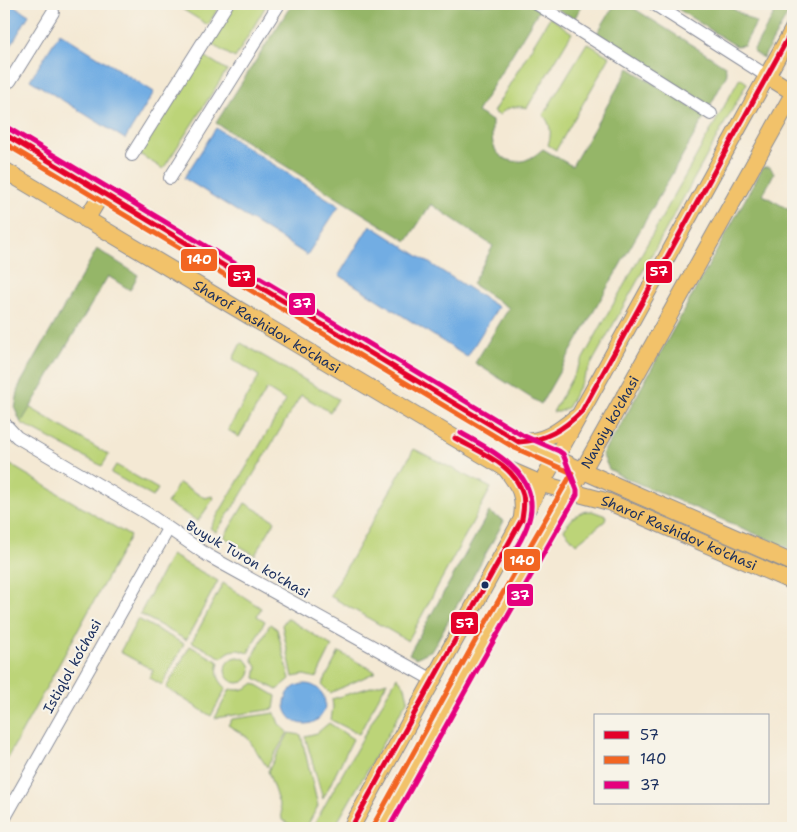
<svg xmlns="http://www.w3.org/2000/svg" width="797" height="832" viewBox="0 0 797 832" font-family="'Shantell Sans',sans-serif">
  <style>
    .green { fill: #bcd478; stroke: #6c826b }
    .forest { fill: #95b668; stroke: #587263 }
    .water { fill: #72ade3; stroke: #466ea0 }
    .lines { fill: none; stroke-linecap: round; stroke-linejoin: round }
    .minor-casing { stroke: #888c99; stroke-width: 14 }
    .major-casing { stroke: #888c99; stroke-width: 18 }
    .minor { stroke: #fff; stroke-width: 12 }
    .major { stroke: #f2c26a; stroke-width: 16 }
    .bus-1-casing { stroke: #f7f3e8; stroke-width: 9 }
    .bus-2-casing { stroke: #f7f3e8; stroke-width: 9 }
    .bus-3-casing { stroke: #f7f3e8; stroke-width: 9 }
    .bus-1 { stroke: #e4002b; stroke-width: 5 }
    .bus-2 { stroke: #f26522; stroke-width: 5 }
    .bus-3 { stroke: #e5007d; stroke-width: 5 }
    .bus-dot { fill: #1b2f5e; stroke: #f7f3e8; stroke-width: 2 }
    .labels { text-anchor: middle; stroke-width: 4.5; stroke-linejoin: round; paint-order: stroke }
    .street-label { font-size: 14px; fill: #1b2f5e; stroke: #f7f3e8 }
    .line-badge { stroke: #f7f3e8; stroke-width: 2 }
    .badge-label { font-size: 14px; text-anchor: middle; font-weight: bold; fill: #fff }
  </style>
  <rect width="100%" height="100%" fill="#f7f3e8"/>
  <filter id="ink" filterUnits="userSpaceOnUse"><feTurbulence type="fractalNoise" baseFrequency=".02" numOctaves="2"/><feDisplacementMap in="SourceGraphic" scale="10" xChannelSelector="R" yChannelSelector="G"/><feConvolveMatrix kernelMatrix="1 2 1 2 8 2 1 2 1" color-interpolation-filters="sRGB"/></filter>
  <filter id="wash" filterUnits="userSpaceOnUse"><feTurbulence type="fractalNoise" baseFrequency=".0096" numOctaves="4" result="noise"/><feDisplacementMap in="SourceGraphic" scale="20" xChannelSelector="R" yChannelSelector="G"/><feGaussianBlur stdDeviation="1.12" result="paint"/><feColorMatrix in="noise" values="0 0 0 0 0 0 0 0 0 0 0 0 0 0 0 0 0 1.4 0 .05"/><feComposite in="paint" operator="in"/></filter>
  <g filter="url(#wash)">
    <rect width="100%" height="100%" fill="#f4e9d4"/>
    <!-- green -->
    <g class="green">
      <polygon points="174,4 221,4 208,25"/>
      <polygon points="232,4 267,4 235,58 209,43"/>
      <path d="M 550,17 L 572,33 L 527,108 C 516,105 507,107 499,115 L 493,112 Z"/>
      <path d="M 587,43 L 610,57 L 556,150 L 548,145 C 552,134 551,123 543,115 Z"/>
      <polygon points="201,54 227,70 163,169 138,153"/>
      <polygon points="740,78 747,83 567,408 559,412 553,412"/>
      <polygon points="241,343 338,399 330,412 301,395 238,500 216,532 210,528 286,401 267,389 239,437 228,430 259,376 233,359"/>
      <polygon points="29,407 109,455 102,466 21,423"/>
      <polygon points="414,449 491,488 408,641 330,596"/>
      <polygon points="4,461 130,536 4,764"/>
      <polygon points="116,465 158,489 153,497 111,473"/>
      <polygon points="179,483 205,498 212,496 214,498 198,521 167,503"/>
      <polygon points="245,503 275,521 255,555 224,537"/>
      <path d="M 592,511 L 606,516 L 605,521 L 576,544 L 564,530 C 571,519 578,510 592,511 Z"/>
      <polygon points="171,555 218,581 186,640 140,614"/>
      <path d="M 223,583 L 261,608 L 257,616 L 265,621 L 248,653 C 237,648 230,649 222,658 L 192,642 Z"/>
      <polygon points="287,618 332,646 316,678 304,675 293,677 282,625"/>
      <polygon points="138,619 184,644 162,685 150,678 153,670 120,652"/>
      <polygon points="270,624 277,629 290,679 277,690 255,678 257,667 252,659"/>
      <path d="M 190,646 L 219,662 C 216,673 217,679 226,688 L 211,716 L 166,688 Z"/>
      <polygon points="339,652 376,672 330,693 322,685"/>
      <circle cx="238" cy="670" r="13"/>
      <polygon points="397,677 405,687 408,699 334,828 312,828"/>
      <polygon points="387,682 359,734 331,720 333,707 332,699"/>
      <path d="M 254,683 L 276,696 L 274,709 L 215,718 L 230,689 C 240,691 246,690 254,683 Z"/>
      <polygon points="275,713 279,724 288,732 267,767 247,737 228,725 232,719"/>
      <polygon points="329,723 353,739 323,799 305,736 317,733"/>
      <polygon points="289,733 301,735 318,806 306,828 297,828 282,820 281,810 268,771"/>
    </g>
    <!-- forest -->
    <g class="forest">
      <path d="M 292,4 L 530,4 L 539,10 L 477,112 L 492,121 C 492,130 491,141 495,149 C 501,161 519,165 530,158 C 535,156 539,152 543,149 L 572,166 L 629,68 L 705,116 L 541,404 L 475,363 L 509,308 L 472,284 L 493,246 L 431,204 L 407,241 L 216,123 Z"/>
      <polygon points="549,4 583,4 574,19"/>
      <polygon points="615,4 627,4 725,66 727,74 710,106 596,35"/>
      <polygon points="670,4 725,4 756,23 744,45 736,46"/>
      <polygon points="780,4 793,5 763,58 753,51"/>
      <polygon points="763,167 770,167 774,173 763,195 793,212 793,550 621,476 609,469 602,454 619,428"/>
      <polygon points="97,249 138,275 130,290 108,276 21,423 15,409 19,386"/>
      <polygon points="489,512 504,521 432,650 416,658 409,654"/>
    </g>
    <!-- water -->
    <g class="water">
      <polygon points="4,4 11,4 29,15 4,57"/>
      <polygon points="60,33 154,92 125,139 30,80"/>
      <polygon points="216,128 339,206 307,255 184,178"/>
      <polygon points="370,225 498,307 467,357 339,275"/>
      <circle cx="305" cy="704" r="20"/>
    </g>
  </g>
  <g filter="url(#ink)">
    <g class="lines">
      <defs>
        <g id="minor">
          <polyline points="537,4 711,114"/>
          <polyline points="654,4 767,76"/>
          <polyline points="10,81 53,12"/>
          <polyline points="132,155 227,4"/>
          <polyline points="170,178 279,4"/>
          <polyline points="4,423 17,437 148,514 207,555 433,680"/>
          <polyline points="4,819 168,529"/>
        </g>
        <g id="major">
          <polyline points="767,76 793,92"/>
          <polyline points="4,134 519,442 617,486 793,563"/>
          <path id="s1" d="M 4,170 L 505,468 L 542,484 L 609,502 L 793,582"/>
          <polyline points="86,220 102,193"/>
          <path d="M 521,442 C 544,442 558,432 575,418"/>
          <path d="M 506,469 C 520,487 525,495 522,517"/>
          <polyline points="351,828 793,29"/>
          <path id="s2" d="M 381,828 L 470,666 L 541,539 L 583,470 L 793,94"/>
        </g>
      </defs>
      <!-- minor casing -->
      <use href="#minor" class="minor-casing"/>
      <!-- major casing -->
      <use href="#major" class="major-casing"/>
      <!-- minor -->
      <use href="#minor" class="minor"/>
      <!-- major -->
      <use href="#major" class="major"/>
      <defs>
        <g id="bus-1">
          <path d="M 4,134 L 519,442 C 545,441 564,429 582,411 L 793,29"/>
          <path d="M 351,828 L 522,519 C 523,511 525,503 523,495 C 516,465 479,452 455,438"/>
        </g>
        <polyline id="bus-2" points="4,143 515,448 572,473 473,645 374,824"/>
        <g id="bus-3">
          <polyline points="8,128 522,435 559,451 563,454 577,490 577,495 477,670 389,828"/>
          <path d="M 461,433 C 496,453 546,477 527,526 C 522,541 512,554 504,567"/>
        </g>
      </defs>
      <!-- bus-1 casing -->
      <use href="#bus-1" class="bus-1-casing"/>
      <!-- bus-2 casing -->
      <use href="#bus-2" class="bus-2-casing"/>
      <!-- bus-3 casing -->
      <use href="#bus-3" class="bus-3-casing"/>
      <!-- bus-1 -->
      <use href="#bus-1" class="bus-1"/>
      <!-- bus-2 -->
      <use href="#bus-2" class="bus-2"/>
      <!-- bus-3 -->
      <use href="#bus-3" class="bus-3"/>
    </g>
  </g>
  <!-- markers -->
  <circle class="bus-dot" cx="485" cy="585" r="4.5"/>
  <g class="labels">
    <!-- street labels -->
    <g class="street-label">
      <text dy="5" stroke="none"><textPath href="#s1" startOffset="306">Sharof Rashidov ko'chasi</textPath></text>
      <text dy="5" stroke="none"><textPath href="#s2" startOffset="466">Navoiy ko'chasi</textPath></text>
      <text dy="5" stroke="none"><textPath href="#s1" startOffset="769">Sharof Rashidov ko'chasi</textPath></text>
      <text transform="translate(248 559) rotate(30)" y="5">Buyuk Turon ko'chasi</text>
      <text transform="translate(72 666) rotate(-61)" y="5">Istiqlol ko‘chasi</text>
    </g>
  </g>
  <g class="line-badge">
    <rect x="180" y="248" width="38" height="24" rx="5" fill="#f26522"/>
    <rect x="645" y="260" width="28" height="24" rx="5" fill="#e4002b"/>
    <rect x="227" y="264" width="29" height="24" rx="5" fill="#e4002b"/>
    <rect x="288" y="292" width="28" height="24" rx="5" fill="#e5007d"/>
    <rect x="503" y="548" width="38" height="24" rx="5" fill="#f26522"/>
    <rect x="506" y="583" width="28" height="24" rx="5" fill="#e5007d"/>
    <rect x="450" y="611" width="29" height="24" rx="5" fill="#e4002b"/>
  </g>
  <g class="badge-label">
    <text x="199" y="264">140</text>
    <text x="659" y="276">57</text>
    <text x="242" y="281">57</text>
    <text x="302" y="308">37</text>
    <text x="522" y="565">140</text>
    <text x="520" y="600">37</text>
    <text x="465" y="628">57</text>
  </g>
  <!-- margin -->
  <rect width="797" height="832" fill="none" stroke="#f7f3e8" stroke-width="20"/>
  <!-- legend -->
  <rect x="594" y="714" width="175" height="90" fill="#f7f3e8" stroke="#9fa5b1"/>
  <rect x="604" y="731" width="25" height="8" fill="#e4002b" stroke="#9fa5b1"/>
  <text x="640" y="740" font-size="15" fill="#1b2f5e">57</text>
  <rect x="604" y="756" width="25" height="8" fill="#f26522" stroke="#9fa5b1"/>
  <text x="640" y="764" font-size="15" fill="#1b2f5e">140</text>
  <rect x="604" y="781" width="25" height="8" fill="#e5007d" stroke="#9fa5b1"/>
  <text x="640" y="790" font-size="15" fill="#1b2f5e">37</text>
</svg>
